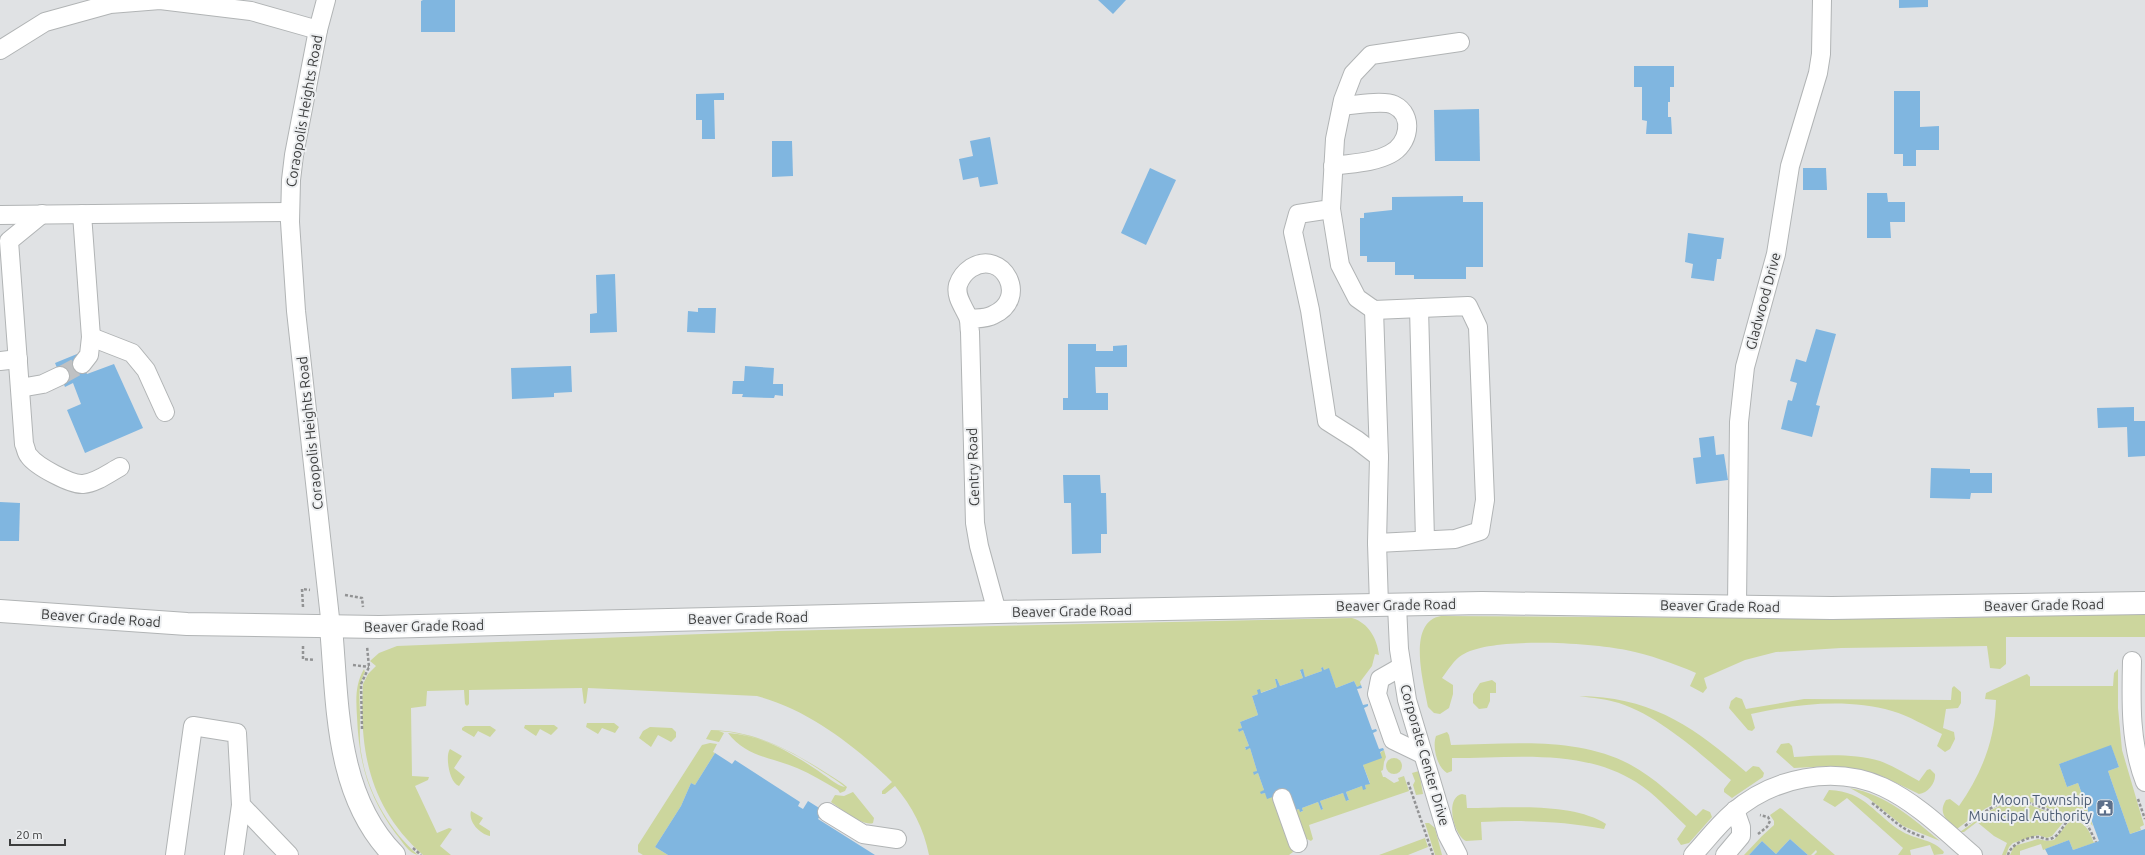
<svg xmlns="http://www.w3.org/2000/svg" width="2145" height="855" viewBox="0 0 2145 855" font-family="Ubuntu,sans-serif">
  <style>
    .green { fill: #ccd69d }
    .building { fill: #80b6e0 }
    .lines { fill: none; stroke-linecap: round; stroke-linejoin: round }
    .minor-tunnel { stroke: #bfc1c3; stroke-width: 18; stroke-dasharray: 18 9; stroke-linecap: butt }
    .minor-casing { stroke: #b1b4b5; stroke-width: 20 }
    .major-casing { stroke: #b1b4b5; stroke-width: 24 }
    .path { stroke: #929394; stroke-width: 2.5; stroke-dasharray: 3 2; stroke-linecap: butt }
    .minor { stroke: #fff; stroke-width: 18 }
    .major { stroke: #fff; stroke-width: 22 }
    .labels { text-anchor: middle; stroke-width: 4; stroke-linejoin: round; paint-order: stroke }
    .street-label { font-size: 14px; fill: #3c3d3d; stroke: #edeff1 }
    .service-label { font-size: 14px; fill: #4e5e75; stroke: #edeff1; text-anchor: end }
  </style>
  <rect width="100%" height="100%" fill="#e0e2e4"/>
  <!-- green -->
  <g class="green">
    <path d="M 2145,613 L 2145,637 L 2006,637 L 2006,664 L 2000,669 L 1990,668 L 1987,646 L 1841,648 L 1776,652 L 1745,660 L 1704,678 L 1707,688 L 1703,693 L 1690,686 L 1696,673 C 1673,663 1650,655 1626,650 C 1591,643 1491,636 1462,655 C 1454,660 1448,670 1442,678 L 1453,685 L 1453,694 L 1449,708 L 1440,714 L 1434,713 L 1428,707 C 1424,684 1406,622 1441,616 L 1923,619 Z"/>
    <path d="M 1352,618 C 1369,623 1377,639 1379,655 L 1375,654 L 1372,666 L 1360,682 L 1361,685 L 1357,687 L 1354,681 L 1336,688 L 1329,669 L 1324,670 L 1323,667 L 1321,668 L 1322,671 L 1305,677 L 1303,670 L 1300,671 L 1303,678 L 1280,686 L 1277,679 L 1275,679 L 1277,687 L 1252,696 L 1258,715 L 1240,722 L 1242,728 L 1239,729 L 1239,732 L 1243,730 L 1249,746 L 1245,747 L 1245,749 L 1250,748 L 1257,771 L 1254,775 L 1258,773 L 1264,790 L 1261,794 L 1265,793 L 1273,797 L 1293,852 L 1289,855 L 929,855 C 924,829 912,806 895,786 L 885,794 L 882,794 L 882,791 L 892,782 L 886,776 C 850,742 806,709 757,696 L 588,688 L 586,703 L 584,704 L 582,688 L 469,690 L 469,704 L 467,706 L 465,704 L 464,690 L 427,691 L 426,706 L 411,708 L 412,776 L 429,777 L 428,780 L 415,786 L 437,833 L 449,828 L 452,829 L 440,846 L 451,855 L 423,855 C 370,808 359,752 363,684 L 368,674 L 376,666 L 370,661 L 379,653 L 397,646 L 778,631 Z"/>
    <path d="M 364,669 L 365,672 C 357,687 360,701 360,717 C 360,730 359,744 362,757 C 368,793 390,831 418,855 C 409,854 402,841 396,834 C 368,796 359,763 357,717 C 356,699 355,685 364,669 Z"/>
    <path d="M 2118,669 L 2118,708 L 2122,750 L 2144,825 L 2140,827 L 2141,830 L 2130,834 L 2108,771 L 2119,767 L 2111,746 L 2059,764 L 2067,787 L 2078,783 L 2093,826 C 2082,815 2076,819 2063,814 C 2008,792 2005,793 1957,829 C 1948,821 1937,814 1946,800 L 1950,799 L 1959,806 C 1982,773 1995,740 1996,700 L 1985,699 L 1986,693 L 2027,674 L 2030,677 L 2030,686 L 2113,686 L 2114,673 Z"/>
    <polygon points="1492,680 1496,683 1496,693 1490,693 1490,701 1487,708 1479,709 1473,703 1473,694 1480,683"/>
    <path d="M 1954,686 L 1961,692 L 1961,703 L 1958,708 L 1946,709 L 1943,728 L 1954,732 L 1955,739 L 1950,749 L 1945,752 L 1937,746 L 1942,734 C 1926,726 1909,716 1892,711 C 1847,698 1796,704 1751,714 L 1755,728 L 1752,731 L 1748,730 L 1729,708 L 1731,701 L 1736,697 L 1742,699 L 1746,709 L 1804,699 L 1951,700 L 1952,688 Z"/>
    <path d="M 1579,696 C 1651,697 1693,726 1746,772 L 1753,766 L 1759,767 L 1764,773 L 1763,777 L 1732,798 L 1724,792 L 1724,789 L 1731,780 C 1700,753 1659,716 1619,703 C 1606,699 1593,698 1579,696 Z"/>
    <polygon points="587,723 614,723 619,727 615,733 602,728 598,734 586,727"/>
    <polygon points="525,725 554,725 558,728 551,735 540,729 536,736 524,728"/>
    <polygon points="465,726 490,726 496,730 490,737 478,731 474,737 462,730 462,728"/>
    <polygon points="650,727 672,728 676,732 676,737 671,742 658,735 651,747 639,738 643,731"/>
    <path d="M 711,730 C 762,731 800,756 842,783 L 847,787 L 845,791 L 840,793 L 838,790 C 824,782 811,774 797,768 C 771,757 746,757 728,733 C 761,735 790,752 817,770 C 825,775 837,786 845,787 C 837,780 826,774 817,768 C 786,748 756,734 719,731 L 724,733 L 719,742 L 706,739 Z"/>
    <path d="M 1447,732 L 1449,735 L 1451,745 C 1509,744 1578,736 1631,765 C 1655,778 1675,798 1696,816 L 1703,809 L 1710,812 L 1712,817 L 1689,843 L 1681,845 L 1677,839 L 1686,826 C 1670,811 1655,794 1636,782 C 1582,748 1513,758 1452,758 L 1452,771 L 1447,773 C 1437,767 1432,747 1436,736 Z"/>
    <polygon points="710,743 717,744 713,752 715,753 695,785 691,783 681,806 655,847 668,855 643,855 638,852 638,845 702,745"/>
    <path d="M 1789,743 L 1792,746 L 1794,757 C 1822,755 1853,753 1880,761 C 1894,766 1906,774 1919,781 L 1927,770 L 1930,769 L 1935,774 C 1936,783 1928,793 1919,794 L 1882,776 L 1858,769 L 1832,766 L 1794,768 L 1776,752 L 1781,744 Z"/>
    <path d="M 450,749 L 462,756 L 454,768 L 465,777 L 459,786 C 449,783 445,755 450,749 Z"/>
    <polygon points="1384,750 1386,757 1384,762 1383,770 1381,771 1383,777 1385,777 1394,783 1399,781 1398,778 1404,776 1409,791 1309,825 1313,839 1311,841 1305,838 1296,810 1299,809 1301,812 1303,811 1302,808 1318,802 1321,810 1323,809 1320,801 1343,793 1347,801 1349,800 1346,792 1362,786 1366,789 1365,785 1370,783 1363,765"/>
    <circle cx="1394" cy="766" r="8"/>
    <polygon points="1419,771 1423,794 1416,795 1413,785 1415,781 1412,773"/>
    <path d="M 1850,788 C 1887,795 1912,818 1940,841 L 1903,826 L 1868,798 Z"/>
    <path d="M 1829,790 C 1866,791 1875,816 1903,832 C 1917,840 1933,839 1944,852 L 1943,854 L 1934,855 L 1930,845 L 1910,850 L 1911,855 L 1898,855 L 1903,848 L 1847,798 L 1835,807 L 1823,800 Z"/>
    <path d="M 853,792 L 874,818 L 873,823 C 863,827 840,808 831,802 L 835,795 L 844,796 Z"/>
    <path d="M 1462,794 L 1466,795 L 1467,808 C 1506,808 1572,802 1606,824 L 1604,829 C 1564,821 1523,820 1481,822 L 1482,840 L 1466,841 C 1454,835 1444,798 1462,794 Z"/>
    <polygon points="2008,802 2025,803 2066,819 2052,836 2047,838 2038,835 2013,843 2009,847 2006,855 2002,855 2007,843 1994,836 1977,822 1964,832 1960,832 1991,810"/>
    <polygon points="1780,808 1782,809 1835,855 1814,855 1817,852 1816,850 1811,855 1808,855 1790,839 1776,854 1762,841 1749,855 1744,855 1762,836 1774,825 1774,821 1770,815"/>
    <path d="M 471,811 L 483,818 L 479,824 L 490,831 L 490,836 C 480,834 468,822 471,811 Z"/>
    <path d="M 2073,821 C 2086,822 2090,832 2094,843 L 2073,850 L 2069,840 L 2043,850 L 2041,844 L 2020,851 L 2020,855 L 2010,855 L 2014,846 L 2038,839 L 2047,841 L 2054,840 L 2068,823 Z"/>
    <polygon points="1425,823 1429,823 1435,828 1442,855 1435,855"/>
    <polygon points="1425,838 1428,847 1408,855 1379,855"/>
  </g>
  <!-- building -->
  <g class="building">
    <polygon points="423,0 455,0 455,32 421,32 421,1"/>
    <polygon points="1098,0 1126,0 1113,14"/>
    <polygon points="1899,0 1928,0 1928,7 1899,8"/>
    <polygon points="1634,66 1674,66 1674,87 1670,87 1670,102 1668,102 1668,117 1671,117 1672,134 1646,134 1647,121 1642,120 1642,87 1634,87"/>
    <polygon points="1894,91 1920,91 1920,127 1939,126 1939,150 1916,150 1916,166 1903,166 1903,154 1894,154"/>
    <polygon points="724,93 724,100 714,100 715,139 702,139 702,120 696,120 696,94"/>
    <polygon points="1479,109 1480,161 1435,161 1434,110"/>
    <polygon points="990,137 998,184 980,187 978,177 963,180 959,159 973,156 970,141"/>
    <polygon points="772,141 792,141 793,176 772,177"/>
    <polygon points="1150,168 1176,180 1146,245 1121,233"/>
    <polygon points="1803,168 1826,168 1827,190 1803,190"/>
    <polygon points="1867,193 1887,193 1888,202 1905,202 1905,222 1890,222 1891,238 1867,238"/>
    <polygon points="1463,196 1463,202 1483,202 1483,267 1466,267 1466,279 1414,279 1414,275 1395,275 1395,262 1367,262 1367,256 1360,256 1360,218 1364,218 1364,213 1392,210 1392,197"/>
    <polygon points="1688,233 1724,238 1721,259 1717,259 1714,281 1691,278 1693,264 1685,262"/>
    <polygon points="615,274 617,332 590,333 590,314 597,313 596,275"/>
    <polygon points="698,308 716,308 715,333 687,332 688,311 698,312"/>
    <polygon points="1816,329 1836,334 1816,405 1820,406 1812,437 1781,429 1788,400 1792,401 1797,383 1790,381 1796,359 1806,362"/>
    <polygon points="1068,344 1096,344 1096,351 1113,351 1113,346 1127,345 1127,367 1095,367 1096,393 1108,393 1108,410 1063,410 1063,398 1068,398"/>
    <polygon points="77,354 87,374 114,364 143,428 85,453 67,410 81,404 73,383 65,387 55,363"/>
    <polygon points="571,366 572,392 554,393 554,397 512,399 511,368"/>
    <polygon points="745,366 774,368 773,384 783,384 783,396 775,395 774,398 742,397 743,394 732,394 733,381 744,381"/>
    <polygon points="2134,407 2134,421 2145,421 2145,456 2128,457 2127,427 2098,428 2097,408"/>
    <polygon points="1714,436 1716,455 1724,454 1728,480 1696,484 1693,458 1701,457 1699,438"/>
    <polygon points="1931,468 1970,469 1970,473 1992,473 1992,493 1971,493 1970,499 1930,498"/>
    <polygon points="1063,475 1100,475 1101,493 1106,493 1107,534 1101,534 1101,553 1072,554 1071,503 1064,503"/>
    <polygon points="0,502 20,503 19,541 0,541"/>
    <polygon points="1323,667 1324,670 1329,668 1336,688 1354,681 1357,687 1361,685 1362,688 1357,689 1363,705 1368,704 1368,706 1364,708 1372,730 1376,729 1377,731 1373,733 1379,749 1383,748 1384,750 1380,752 1382,758 1363,765 1370,784 1365,785 1366,789 1363,790 1362,786 1346,792 1349,800 1346,801 1343,793 1320,801 1323,809 1321,810 1318,802 1302,808 1303,811 1300,812 1299,809 1296,810 1286,792 1267,799 1265,793 1261,794 1260,792 1264,790 1258,773 1254,775 1253,772 1257,771 1250,748 1246,750 1245,747 1249,746 1243,730 1239,732 1238,729 1242,728 1240,722 1258,715 1252,696 1258,694 1257,690 1260,689 1261,693 1277,687 1275,679 1277,679 1280,686 1303,678 1300,670 1303,669 1305,677 1322,671 1321,668"/>
    <polygon points="2111,745 2119,767 2108,771 2130,834 2145,829 2145,855 2048,855 2045,849 2069,840 2073,850 2099,841 2078,783 2067,787 2059,764"/>
    <polygon points="715,753 732,764 735,760 800,802 798,806 803,809 808,801 824,811 818,819 875,855 668,855 655,847 681,806 691,783 695,785"/>
    <polygon points="1790,839 1808,855 1749,855 1762,841 1776,854"/>
  </g>
  <g class="lines">
    <!-- minor-tunnel -->
    <polyline class="minor-tunnel" points="60,376 82,364"/>
    <defs>
      <g id="minor">
        <polyline points="326,0 318,30 294,155 291,180 290,222 296,311 331,627"/>
        <polyline points="0,50 45,22 110,4 160,0 251,11 318,30"/>
        <path d="M 1333,166 C 1352,163 1373,163 1390,154 C 1409,145 1415,115 1394,105 C 1384,100 1353,105 1342,106"/>
        <polyline points="1331,209 1340,265 1357,298 1374,310 1468,306 1478,327 1485,500 1480,531 1455,539 1377,543"/>
        <path d="M 42,214 L 9,241 L 24,444 C 26,448 26,453 29,456 C 36,466 71,485 83,484 C 96,483 109,473 120,467"/>
        <polyline points="0,215 290,212"/>
        <polyline points="1419,308 1425,540"/>
        <polyline points="1374,310 1379,457"/>
        <path d="M 969,319 C 977,318 986,319 993,315 C 1030,299 1003,248 971,268 C 965,272 960,279 958,285 C 955,297 964,307 968,317 C 970,322 969,327 970,332 L 975,523 L 979,546 L 997,612"/>
        <polyline points="91,337 132,353 146,370 165,412"/>
        <polyline points="0,361 18,359"/>
        <polyline points="82,364 89,355 91,337 82,214"/>
        <polyline points="20,388 43,384 60,376"/>
        <polyline points="1379,605 1377,543 1379,457 1357,440 1327,421 1310,310 1293,232 1298,214 1331,209 1335,139 1343,100 1353,74 1371,55 1460,42"/>
        <polyline points="1397,605 1399,649 1407,700 1447,834 1458,855"/>
        <polyline points="1737,606 1739,422 1745,367 1776,254 1790,166 1818,73 1821,54 1822,0"/>
        <path d="M 2132,661 C 2131,702 2130,744 2145,782"/>
        <polyline points="1401,667 1380,679 1377,694 1393,740 1422,754"/>
        <polyline points="1282,798 1298,843"/>
        <polyline points="827,812 863,834 897,839"/>
        <polyline points="175,855 193,726 237,733 241,805 289,855"/>
        <polyline points="234,855 241,805"/>
        <path d="M 1693,855 C 1706,841 1718,825 1732,813 C 1773,777 1834,765 1883,787 C 1917,803 1945,831 1973,855"/>
        <polyline points="1725,855 1741,836 1741,827 1735,810"/>
      </g>
      <g id="major">
        <polyline points="0,611 187,624 379,627 997,612 1482,603 1832,608 2145,603"/>
        <path d="M 331,627 C 338,705 335,795 394,855"/>
      </g>
    </defs>
    <!-- minor casing -->
    <use href="#minor" class="minor-casing"/>
    <!-- major casing -->
    <use href="#major" class="major-casing"/>
    <!-- path -->
    <g class="path">
      <polyline points="345,595 362,598 363,607"/>
      <polyline points="303,607 302,589 310,590"/>
      <polyline points="303,646 303,659 315,660"/>
      <polyline points="353,665 369,667"/>
      <polyline points="362,729 361,684 369,667 367,646"/>
      <polyline points="1408,782 1433,855"/>
      <polyline points="2138,799 2145,819"/>
      <path d="M 1872,803 C 1890,816 1901,831 1924,837"/>
      <path d="M 1965,826 C 2017,786 2018,801 2073,819"/>
      <polyline points="1758,834 1767,827 1770,821 1768,817 1760,815"/>
      <polyline points="413,848 421,855"/>
      <path d="M 2008,855 C 2010,845 2028,836 2038,837 C 2042,837 2045,840 2050,839 C 2066,835 2062,808 2087,824 L 2096,842"/>
    </g>
    <!-- minor -->
    <use href="#minor" class="minor"/>
    <!-- major -->
    <use href="#major" class="major"/>
  </g>
  <!-- icons -->
  <defs>
    <symbol id="civic-square" viewBox="-11 -11 22 22"><rect x="-9" y="-9" width="18" height="18" rx="4" fill="#5c6f8a" stroke="#edeff1"/><path d="M-.6-6.5H3V-4.5H.6V-3L4-1V1h2V6H-6V1h2V-1L-.6-3ZM-1.2 2.5V6h2.4V2.5Z" fill="#fff"/></symbol>
  </defs>
  <g fill-rule="evenodd">
    <use href="#civic-square" x="2095" y="798" width="20" height="20"/>
  </g>
  <g class="labels">
    <!-- street labels -->
    <g class="street-label">
      <text transform="translate(304 111) rotate(-80)" y="5">Coraopolis Heights Road</text>
      <text transform="translate(1763 301) rotate(-75)" y="5">Gladwood Drive</text>
      <text transform="translate(310 433) rotate(-96)" y="5">Coraopolis Heights Road</text>
      <text transform="translate(973 467) rotate(-92)" y="5">Gentry Road</text>
      <text transform="translate(1396 605) rotate(-1)" y="5">Beaver Grade Road</text>
      <text transform="translate(2044 605) rotate(-1)" y="5">Beaver Grade Road</text>
      <text transform="translate(1720 606) rotate(1)" y="5">Beaver Grade Road</text>
      <text transform="translate(1072 611) rotate(-1)" y="5">Beaver Grade Road</text>
      <text transform="translate(101 618) rotate(4)" y="5">Beaver Grade Road</text>
      <text transform="translate(748 618) rotate(-1)" y="5">Beaver Grade Road</text>
      <text transform="translate(424 626) rotate(-1)" y="5">Beaver Grade Road</text>
      <text transform="translate(1425 755) rotate(74)" y="5">Corporate Center Drive</text>
    </g>
    <!-- service labels -->
    <g class="service-label">
      <text x="2092" y="805">Moon Township<tspan x="2092" dy="16">Municipal Authority</tspan></text>
    </g>
  </g>
  <!-- scale -->
  <path d="M10 839v6h55v-6" fill="none" stroke="#3c3d3d" stroke-width="2"/>
  <text x="16" y="839" font-size="12" fill="#3c3d3d" stroke="#edeff1" stroke-width="3" paint-order="stroke">20 m</text>
</svg>
